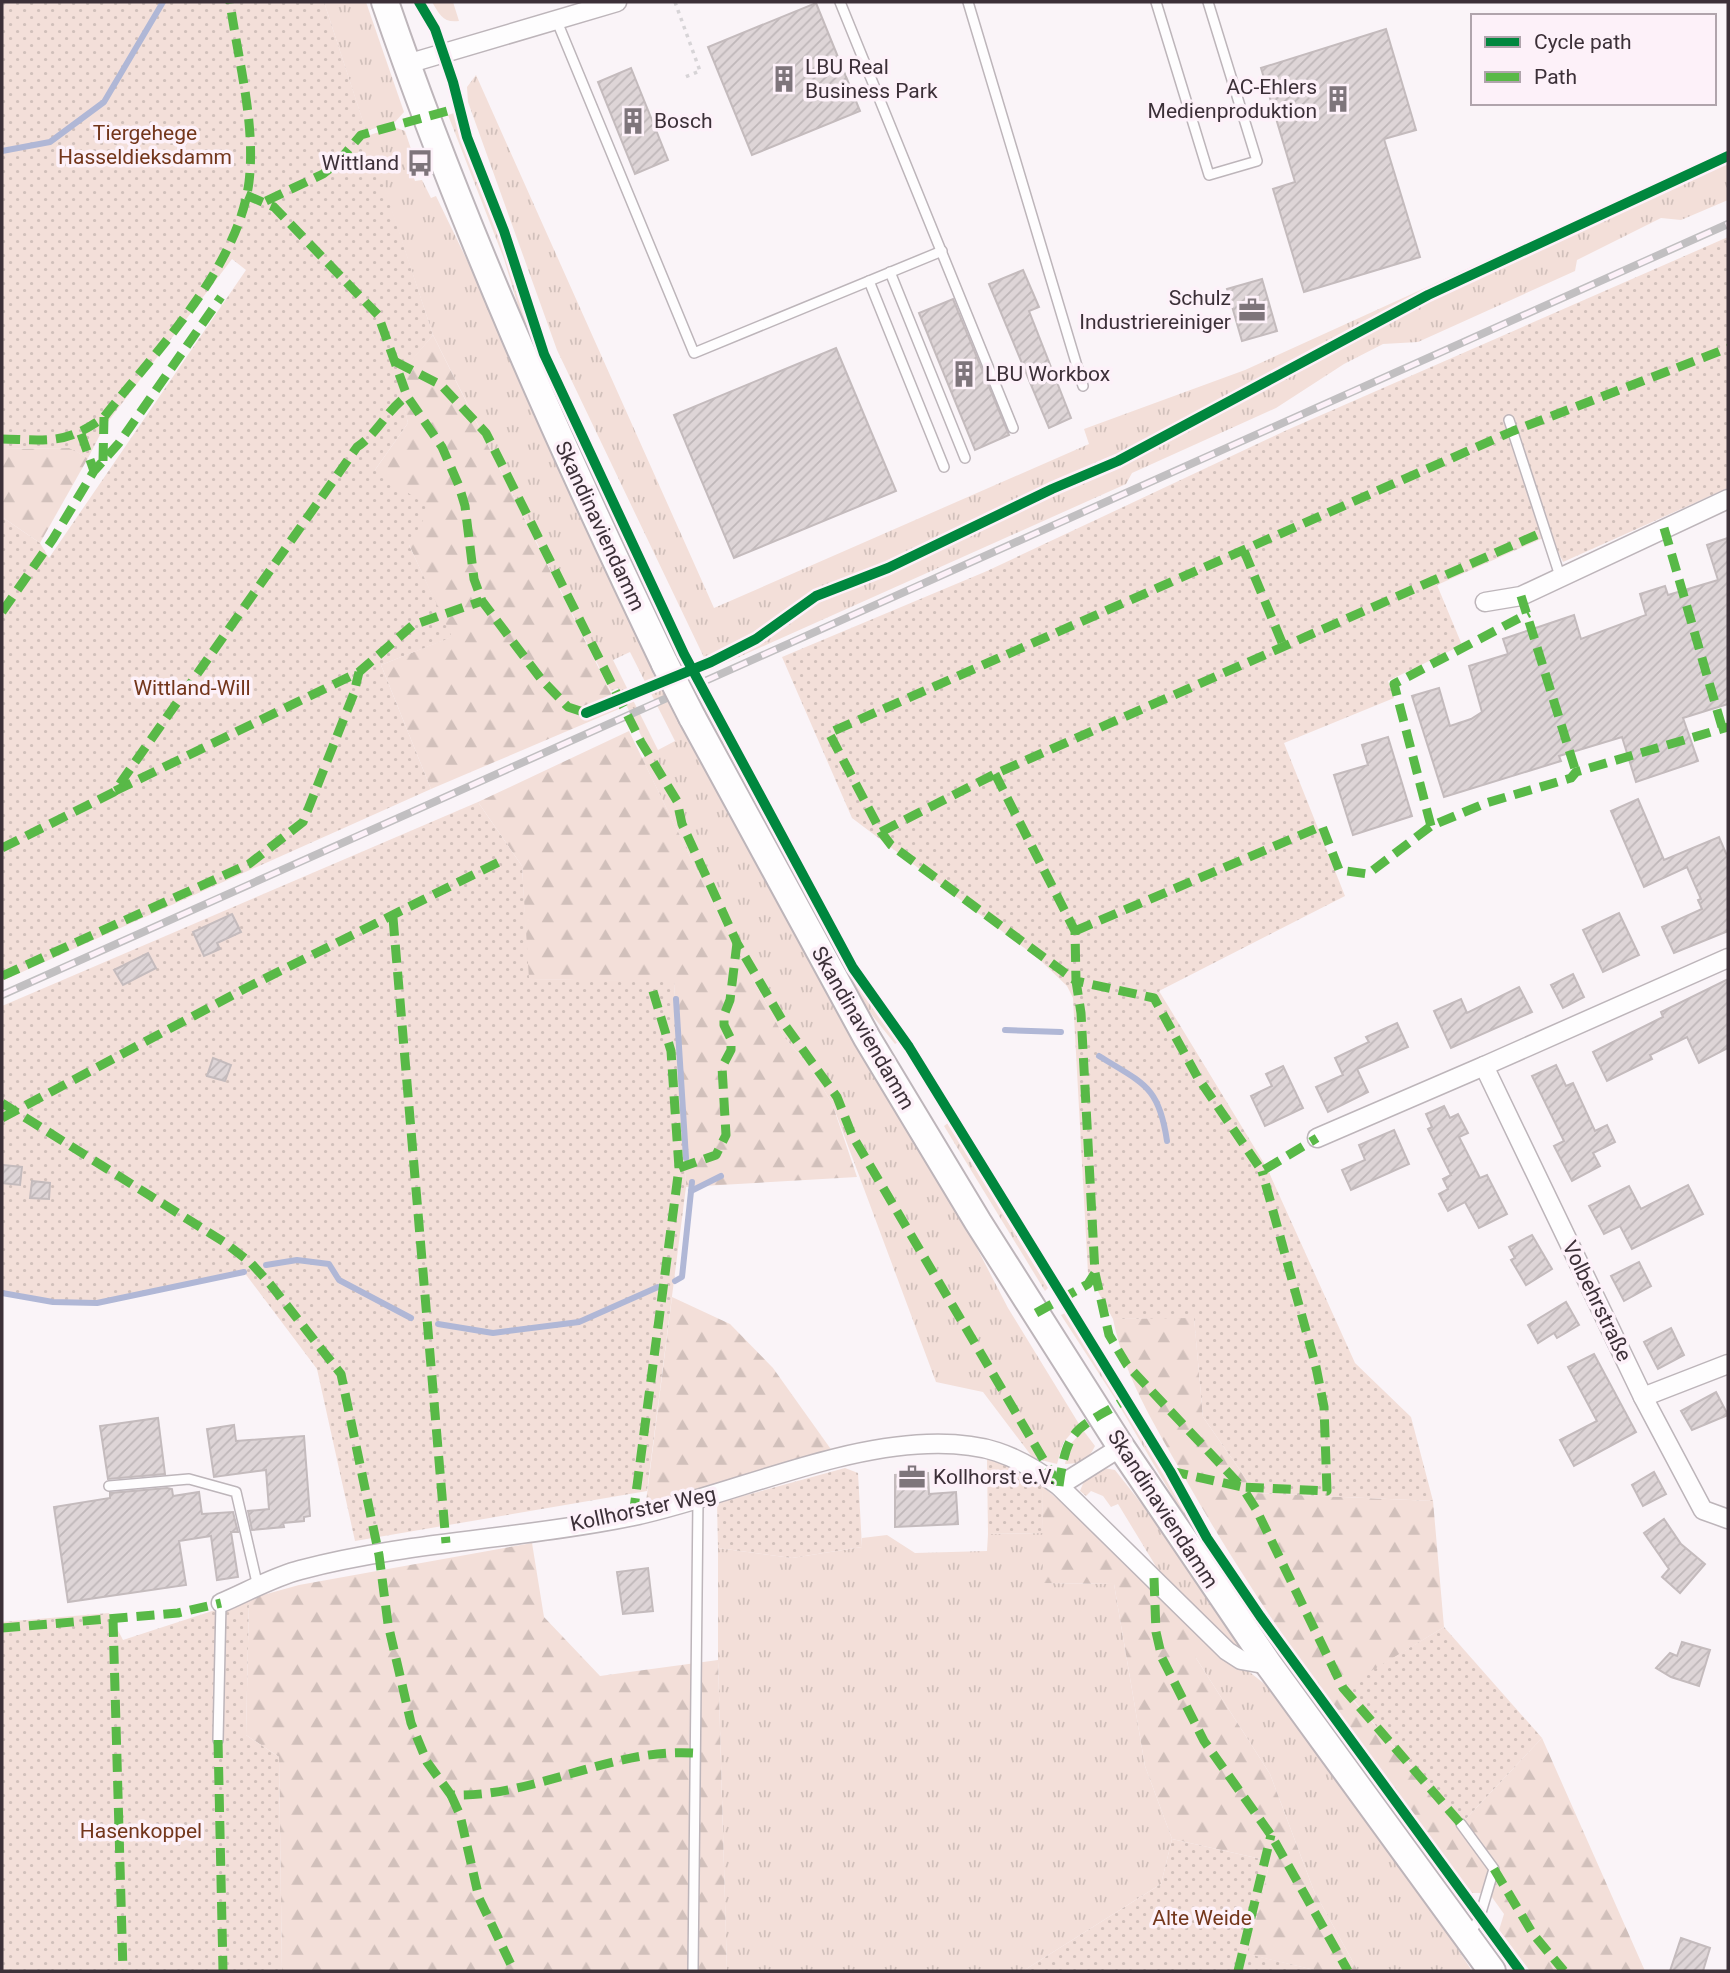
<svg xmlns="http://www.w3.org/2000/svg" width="1730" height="1973" viewBox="0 0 1730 1973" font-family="Roboto,sans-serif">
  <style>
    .grass { fill: url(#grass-tufts); fill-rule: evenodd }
    .forest { fill: url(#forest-firs) }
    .park { fill: url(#park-dots) }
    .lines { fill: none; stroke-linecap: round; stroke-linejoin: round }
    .stream { stroke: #b0b7d6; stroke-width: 6 }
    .building { fill: url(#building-hatch); stroke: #c4bbbd; stroke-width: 2 }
    .lane-casing { stroke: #bdb5ba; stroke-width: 12 }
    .street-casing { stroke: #bdb5ba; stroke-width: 21 }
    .secondary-casing { stroke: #bdb5ba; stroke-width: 30 }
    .path { stroke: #d7d4d7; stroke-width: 3.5; stroke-dasharray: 3.5 5; stroke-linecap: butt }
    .lane { stroke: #fefdfe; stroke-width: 9 }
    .street { stroke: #fefdfe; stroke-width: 18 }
    .secondary { stroke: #fefdfe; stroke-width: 26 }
    .rail-casing { stroke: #c1bfc1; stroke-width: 8 }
    .rail { stroke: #fdf1f9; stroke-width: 5; stroke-dasharray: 16; stroke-linecap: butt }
    .secondary-bridge-casing { stroke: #bdb5ba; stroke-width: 30; stroke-linecap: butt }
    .secondary-bridge { stroke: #fefdfe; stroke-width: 26 }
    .quiet { stroke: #58b947; stroke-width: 9; stroke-dasharray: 18 9; stroke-linecap: butt }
    .cycleway-casing { stroke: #fdf1f9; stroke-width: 15 }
    .cycleway { stroke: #00873e; stroke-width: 10 }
    .labels { text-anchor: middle; stroke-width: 7; stroke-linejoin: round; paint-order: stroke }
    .poi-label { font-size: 21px; fill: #3c3038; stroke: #fdf1f9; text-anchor: start }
    .park-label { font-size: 21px; fill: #73361b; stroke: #fdf1f9 }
    .street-label { font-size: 21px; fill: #3c3038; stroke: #fdf1f9 }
  </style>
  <defs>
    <pattern id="grass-tufts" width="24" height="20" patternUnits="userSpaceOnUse" patternTransform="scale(1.75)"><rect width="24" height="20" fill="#f3dfd9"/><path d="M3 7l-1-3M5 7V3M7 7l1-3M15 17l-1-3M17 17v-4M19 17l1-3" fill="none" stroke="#d1c0bb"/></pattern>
    <pattern id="forest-firs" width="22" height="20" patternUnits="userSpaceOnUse" patternTransform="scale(1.75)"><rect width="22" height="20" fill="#f3dfd9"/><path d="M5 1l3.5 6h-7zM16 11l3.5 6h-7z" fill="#d1c0bb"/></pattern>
    <pattern id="park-dots" width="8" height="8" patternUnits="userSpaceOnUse" patternTransform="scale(1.75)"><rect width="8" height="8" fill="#f3dfd9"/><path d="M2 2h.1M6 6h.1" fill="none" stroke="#d1c0bb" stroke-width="1.8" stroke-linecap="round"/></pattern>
    <pattern id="building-hatch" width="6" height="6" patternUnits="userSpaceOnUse" patternTransform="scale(1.75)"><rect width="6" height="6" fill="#ded5d7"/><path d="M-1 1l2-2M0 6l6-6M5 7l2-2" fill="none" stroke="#bfb7b9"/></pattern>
  </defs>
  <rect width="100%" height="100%" fill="#faf4f8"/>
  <!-- grass -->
  <g class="grass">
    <polygon points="324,2 366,2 404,112 395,122 366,131"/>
    <path d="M 432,2 L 453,2 L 459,21 C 443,23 440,15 432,2 Z"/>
    <polygon points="476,75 714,608 1089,444 1084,429 1245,370 1728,150 1728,200 1681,220 1661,218 1577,260 1575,271 1418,342 1383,344 1344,364 1276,408 1132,473 1126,484 710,670 557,350 468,102 467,87"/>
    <polygon points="454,113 507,257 533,342 684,665 681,667 607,514 525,329 504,259 448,115"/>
    <path d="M 394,127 L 405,131 L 416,164 L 410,167 L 415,181 L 422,180 L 431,198 L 436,196 L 492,312 L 1008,1308 L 1079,1424 L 1063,1443 L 1057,1464 L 1033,1458 L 983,1392 L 936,1382 L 832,1103 L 809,1066 L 784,1037 L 719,916 L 642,758 L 650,754 L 618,688 L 611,691 L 433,335 L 367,136 ZM 630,652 L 675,741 L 658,750 L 613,660 Z"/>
    <polygon points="700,699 855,983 898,1042 895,1044 860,1000 696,700"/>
    <polygon points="948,1123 1048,1288 1045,1291 944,1126"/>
    <polygon points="1065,1313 1119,1398 1116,1400 1061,1315"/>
    <polygon points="1123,1405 1223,1571 1358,1763 1467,1909 1465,1911 1267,1643 1200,1543 1120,1407"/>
    <path d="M 1083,1430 L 1095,1446 C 1089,1460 1079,1464 1065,1464 L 1069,1446 Z"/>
    <polygon points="1104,1468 1115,1470 1163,1531 1241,1646 1239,1649 1166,1583 1118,1504 1111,1507 1103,1496 1091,1491 1086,1496 1080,1491 1084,1481"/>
    <polygon points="1043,1533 1044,1583 1114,1584 1145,1766 1172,1839 1161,1884 1023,1971 727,1971 718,1660 718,1548 792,1558 862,1547 862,1538 887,1535 915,1553 987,1551 988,1534"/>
    <polygon points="1196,1629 1272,1690 1410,1875 1472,1971 1358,1971 1314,1891 1270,1774 1196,1658"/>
  </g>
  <!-- forest -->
  <g class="forest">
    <polygon points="433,335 619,709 431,789 381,665 451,637 375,470 408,423 397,377"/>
    <polygon points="70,448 88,458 40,543 2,517 2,449"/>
    <polygon points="629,731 719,916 784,1037 809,1066 832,1103 857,1177 686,1187 674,982 528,979 522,866 478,802"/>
    <polygon points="672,1297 730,1324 773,1368 835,1455 705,1494 646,1502"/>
    <path d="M 1194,1317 L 1203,1417 L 1256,1493 L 1433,1501 L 1444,1627 L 1343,1689 L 1461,1824 L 1542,1738 L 1645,1971 L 1530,1971 L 1499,1930 L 1504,1914 L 1489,1893 L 1472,1893 C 1369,1759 1265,1621 1182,1473 C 1153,1422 1125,1378 1113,1319 Z"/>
    <polygon points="1042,1486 1078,1516 1196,1629 1196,1658 1270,1774 1314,1891 1358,1971 1319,1971 1247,1954 1270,1861 1172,1839 1145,1766 1114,1584 1043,1583"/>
    <polygon points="532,1543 544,1617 600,1676 718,1660 727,1971 282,1971 279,1757 246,1735 249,1599 299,1585"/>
  </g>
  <!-- park -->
  <g class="park">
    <polygon points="2,2 324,2 433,335 398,377 408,423 375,470 430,508 409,545 452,637 381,665 431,789 2,981 2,517 40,543 49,558 246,270 232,259 104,427 88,458 69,448 2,449"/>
    <polygon points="1728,237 1728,488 1563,562 1550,535 1437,585 1462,645 1388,681 1394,698 1284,743 1345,896 1159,991 1267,1168 1355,1363 1411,1417 1433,1501 1256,1493 1203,1417 1194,1318 1113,1319 1088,1273 1073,998 1067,986 1039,959 852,818 782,657 987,571 1287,430"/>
    <polygon points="478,802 522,866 529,979 674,981 686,1187 647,1491 355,1541 317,1369 244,1272 97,1303 53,1302 2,1293 2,1006"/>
    <polygon points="987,1459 1004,1460 1042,1486 1043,1533 988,1534"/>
    <polygon points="845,1468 858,1473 862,1547 792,1558 718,1548 717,1503"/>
    <polygon points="249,1599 246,1735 279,1757 282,1971 2,1971 2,1622 109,1613 123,1640"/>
    <polygon points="1444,1627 1542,1738 1461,1824 1343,1688"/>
    <polygon points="1172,1839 1270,1861 1248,1954 1319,1971 1023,1971 1161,1884"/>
  </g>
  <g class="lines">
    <!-- stream -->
    <g class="stream">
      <polyline points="2,151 50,142 104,102 163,2"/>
      <polyline points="676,999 686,1158"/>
      <polyline points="1005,1030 1061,1032"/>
      <path d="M 1099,1056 C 1144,1084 1159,1086 1167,1141"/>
      <polyline points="691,1191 721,1176"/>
      <polyline points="266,1265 297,1260 329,1264 339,1280 411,1318"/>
      <polyline points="675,1281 682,1277 692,1182"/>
      <polyline points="2,1293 53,1302 97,1303 244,1272"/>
      <polyline points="438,1324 493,1333 579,1322 658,1287"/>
    </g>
  </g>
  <!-- building -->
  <g class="building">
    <polygon points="816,3 860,111 752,155 708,47"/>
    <polygon points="1386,29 1416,130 1384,139 1420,257 1304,292 1273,189 1295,182 1261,68"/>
    <polygon points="631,68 668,160 635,174 598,82"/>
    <polygon points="1023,270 1039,307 1029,311 1071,418 1049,428 989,284"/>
    <polygon points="1262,279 1277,331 1242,341 1227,289"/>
    <polygon points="953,299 1009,435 975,450 919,313"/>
    <polygon points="836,348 896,491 734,558 674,415"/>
    <polygon points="1728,538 1728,704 1683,718 1698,761 1636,782 1622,737 1559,756 1561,761 1444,797 1412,696 1439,688 1450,726 1471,719 1482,712 1469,666 1508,654 1503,639 1574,615 1581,639 1646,615 1640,594 1665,586 1668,595 1718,580 1707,545"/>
    <polygon points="1388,737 1412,816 1353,835 1334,775 1368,765 1362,745"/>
    <polygon points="1638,799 1664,860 1719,837 1728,858 1728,931 1674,953 1662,927 1702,909 1698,900 1701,899 1687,867 1644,887 1611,811"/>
    <polygon points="1619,913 1639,955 1603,972 1583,930"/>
    <polygon points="232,914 241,932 217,943 220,949 204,956 193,932"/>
    <polygon points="148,953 156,968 123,985 114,970"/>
    <polygon points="1573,974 1584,997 1563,1008 1551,985"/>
    <polygon points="1728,979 1728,1048 1699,1063 1687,1037 1650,1055 1652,1059 1607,1081 1593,1052 1663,1017 1661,1012"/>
    <polygon points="1519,987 1532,1012 1451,1048 1434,1011 1461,999 1467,1013"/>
    <polygon points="1397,1023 1408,1047 1357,1069 1368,1092 1328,1112 1316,1087 1343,1075 1335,1058 1369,1042 1366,1037"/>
    <polygon points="213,1058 231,1065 225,1081 207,1076"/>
    <polygon points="1556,1065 1566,1086 1573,1083 1595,1131 1607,1125 1615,1142 1593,1153 1600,1166 1572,1181 1554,1146 1564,1141 1532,1076"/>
    <polygon points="1283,1066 1303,1108 1265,1126 1251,1096 1272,1086 1266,1074"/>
    <polygon points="1444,1106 1450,1118 1458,1114 1468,1133 1459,1137 1480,1178 1487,1175 1507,1214 1479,1228 1465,1202 1448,1211 1439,1194 1448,1189 1443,1179 1451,1175 1428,1129 1432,1127 1426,1114"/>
    <polygon points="1394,1130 1409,1164 1351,1190 1342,1170 1365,1160 1359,1145"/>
    <polygon points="3,1165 22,1167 20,1185 2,1183"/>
    <polygon points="32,1181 50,1183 49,1199 30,1198"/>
    <polygon points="1688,1185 1703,1214 1632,1249 1620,1226 1604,1234 1589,1206 1629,1186 1641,1209"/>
    <polygon points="1532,1235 1552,1269 1526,1285 1511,1260 1515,1258 1509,1247"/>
    <polygon points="1639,1262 1651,1286 1624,1301 1611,1276"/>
    <polygon points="1566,1302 1579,1325 1557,1338 1554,1333 1538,1343 1528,1325"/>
    <polygon points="1671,1328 1684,1355 1658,1369 1644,1342"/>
    <polygon points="1594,1354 1636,1432 1574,1466 1560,1440 1597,1421 1568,1367"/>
    <polygon points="1716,1392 1728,1415 1692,1430 1681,1411"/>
    <polygon points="158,1418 165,1474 108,1479 100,1426"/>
    <polygon points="234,1425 236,1441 304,1436 310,1516 304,1517 304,1521 283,1523 284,1527 252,1530 248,1511 269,1509 266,1470 214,1477 207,1429"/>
    <polygon points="1654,1472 1666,1494 1643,1506 1632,1485"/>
    <polygon points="928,1473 929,1494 956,1492 958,1524 895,1527 895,1475"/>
    <polygon points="167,1488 172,1489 173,1496 199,1492 202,1514 233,1512 238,1532 231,1532 238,1577 217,1580 211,1536 179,1541 186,1585 68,1602 54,1507 110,1498 110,1493"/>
    <polygon points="1664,1519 1681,1544 1705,1564 1680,1593 1662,1577 1669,1569 1644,1533"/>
    <polygon points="648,1568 653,1611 623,1614 617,1572"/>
    <polygon points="1682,1642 1710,1650 1699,1686 1671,1677 1656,1668 1670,1653 1677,1656"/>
    <polygon points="1681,1938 1710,1948 1703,1971 1670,1971"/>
  </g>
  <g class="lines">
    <defs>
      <g id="lane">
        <polyline points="840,2 1013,428"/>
        <polyline points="968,2 1083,386"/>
        <polyline points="1156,2 1209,175 1257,161 1208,2"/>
        <polyline points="556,19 694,353 942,251"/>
        <polyline points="890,272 965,458"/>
        <polyline points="869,281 944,467"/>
        <polyline points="1509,420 1560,576"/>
        <polyline points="109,1486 189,1479 236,1492 258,1587"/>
        <polyline points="218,1740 221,1603"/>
        <polyline points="1461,1824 1494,1869 1480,1916 1471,1933"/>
        <polyline points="693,1971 698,1500"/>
      </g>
      <g id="street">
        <polyline points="407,64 617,2"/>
        <polyline points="1485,602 1521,596 1728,499"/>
        <polyline points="1728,958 1484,1066 1643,1397 1703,1510 1728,1519"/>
        <polyline points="1317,1138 1484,1066"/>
        <polyline points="1643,1397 1728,1364"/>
        <polyline points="1059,1486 1121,1447"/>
        <path d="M 221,1603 C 247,1592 273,1577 300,1570 C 409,1541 524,1539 634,1516 C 727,1496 833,1447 927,1444 C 983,1442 1014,1453 1059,1486 L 1227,1651 L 1241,1660 L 1269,1665"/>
      </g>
      <g id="secondary">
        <path d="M 385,2 C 463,229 561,447 665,664"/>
        <polyline points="692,717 867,1038 978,1222 1121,1447 1269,1665 1492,1971"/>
      </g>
    </defs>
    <!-- lane casing -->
    <use href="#lane" class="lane-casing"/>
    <!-- street casing -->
    <use href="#street" class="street-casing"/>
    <!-- secondary casing -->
    <use href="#secondary" class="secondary-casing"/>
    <!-- path -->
    <polyline class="path" points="675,2 700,71 685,77"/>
    <!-- lane -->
    <use href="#lane" class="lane"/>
    <!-- street -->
    <use href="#street" class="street"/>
    <!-- secondary -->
    <use href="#secondary" class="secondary"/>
    <defs>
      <polyline id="rail" points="2,995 1728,224"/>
    </defs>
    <!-- rail casing -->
    <use href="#rail" class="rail-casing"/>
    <!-- rail -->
    <use href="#rail" class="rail"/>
    <defs>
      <polyline id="secondary-bridge" points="665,664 692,717"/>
    </defs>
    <!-- secondary-bridge casing -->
    <use href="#secondary-bridge" class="secondary-bridge-casing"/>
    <!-- secondary-bridge -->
    <use href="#secondary-bridge" class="secondary-bridge"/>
    <!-- quiet -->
    <g class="quiet">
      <polyline points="246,195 274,207 378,315 407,396 442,447 459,486 465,506 474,579 482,601 541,679 568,707 586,713 592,711"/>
      <polyline points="266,201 323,174 337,163 361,135 458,108"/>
      <polyline points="396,362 441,385 486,433 641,742 677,801 682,824 737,943 785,1025 837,1097 852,1135 1059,1486"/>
      <polyline points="81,434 94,471"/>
      <path d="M 2,439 C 47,440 66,445 104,417 C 156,351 238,268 249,182 C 256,123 238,61 230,2"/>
      <polyline points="103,461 104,417"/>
      <polyline points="1664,528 1722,727"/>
      <polyline points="1244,551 1283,645"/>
      <polyline points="1521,596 1576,772"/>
      <polyline points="2,612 53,539 94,471 119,443 221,297"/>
      <polyline points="995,774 1075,931 1076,981 1154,998 1198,1078 1262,1171 1317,1138"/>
      <polyline points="115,791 359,672 413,625 482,601"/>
      <polyline points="1431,826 1394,684 1529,613"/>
      <polyline points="881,832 995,774 1543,532"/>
      <path d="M 2,848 L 114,792 L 357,447 C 378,433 387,410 407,396"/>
      <polyline points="393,918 446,1543"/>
      <polyline points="1075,931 1322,826 1339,870 1368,874 1431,826 1486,803 1571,778 1576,772 1728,727"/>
      <polyline points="2,976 249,864 303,822 354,693 359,672"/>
      <path d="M 2,1103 L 224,1242 L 251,1263 L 270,1284 L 341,1374 L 379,1555 L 388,1624 L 411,1723 L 427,1762 L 451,1795 C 535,1798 609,1748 694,1753"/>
      <polyline points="2,1118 246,988 503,860"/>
      <polyline points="679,1168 716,1155 726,1135 722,1067 731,1050 731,1039 724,1025 724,1015 730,1000 737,943"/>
      <polyline points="1095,1273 1109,1335 1127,1365 1242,1487 1327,1491 1324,1407 1316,1367 1262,1171"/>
      <polyline points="1036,1313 1088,1284 1095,1273 1081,1013 1076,981 891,845 881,832 829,733 1513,431 1728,348"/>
      <polyline points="1170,1471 1242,1487 1256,1509 1343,1688 1461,1824"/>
      <path d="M 1059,1486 C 1067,1425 1077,1430 1125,1400"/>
      <polyline points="633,1516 679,1168 671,1051 652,988"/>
      <polyline points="1154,1578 1156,1632 1162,1658 1204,1741 1271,1835 1348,1971"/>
      <polyline points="113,1619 123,1971"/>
      <polyline points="2,1628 178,1613 221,1603"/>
      <polyline points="218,1740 223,1971"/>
      <polyline points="451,1795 460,1815 479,1898 514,1971"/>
      <polyline points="1494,1869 1533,1934 1564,1971"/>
      <polyline points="1238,1971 1271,1835"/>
    </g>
    <defs>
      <g id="cycleway">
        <polyline points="419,2 435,29 453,82 467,137 504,231 544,354 684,654 853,968 909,1047 1170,1471 1207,1538 1260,1616 1520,1971"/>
        <polyline points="586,713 711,662 756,639 816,596 888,568 1052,489 1118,461 1428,295 1728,156"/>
      </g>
    </defs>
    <!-- cycleway casing -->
    <use href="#cycleway" class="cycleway-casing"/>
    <!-- cycleway -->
    <use href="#cycleway" class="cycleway"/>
  </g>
  <!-- icons -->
  <defs>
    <symbol id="building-bare" viewBox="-9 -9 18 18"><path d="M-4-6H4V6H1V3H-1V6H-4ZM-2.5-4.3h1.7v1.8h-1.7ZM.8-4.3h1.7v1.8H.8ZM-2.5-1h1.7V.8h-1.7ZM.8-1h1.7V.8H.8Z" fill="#7e757b" stroke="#fdf1f9" stroke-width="2.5" paint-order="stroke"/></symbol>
    <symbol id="bus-bare" viewBox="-9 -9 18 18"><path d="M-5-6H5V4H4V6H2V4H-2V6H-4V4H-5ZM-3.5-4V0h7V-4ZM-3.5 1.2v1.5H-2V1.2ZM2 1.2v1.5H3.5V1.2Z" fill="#7e757b" stroke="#fdf1f9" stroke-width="2.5" paint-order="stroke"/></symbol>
    <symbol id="office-bare" viewBox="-9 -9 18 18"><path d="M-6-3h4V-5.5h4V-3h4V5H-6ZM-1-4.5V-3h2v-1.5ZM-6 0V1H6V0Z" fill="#7e757b" stroke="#fdf1f9" stroke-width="2.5" paint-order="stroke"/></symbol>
  </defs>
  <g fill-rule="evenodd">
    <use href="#building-bare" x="765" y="60" width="38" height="38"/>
    <use href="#building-bare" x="1319" y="80" width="38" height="38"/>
    <use href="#building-bare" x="614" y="102" width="38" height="38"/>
    <use href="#bus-bare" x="401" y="144" width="38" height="38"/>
    <use href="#office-bare" x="1233" y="291" width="38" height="38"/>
    <use href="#building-bare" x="945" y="355" width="38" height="38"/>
    <use href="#office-bare" x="893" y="1458" width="38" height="38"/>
  </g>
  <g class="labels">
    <!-- poi labels -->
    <g class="poi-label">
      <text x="805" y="74">LBU Real<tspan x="805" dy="24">Business Park</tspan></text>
      <text x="1317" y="94" text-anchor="end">AC-Ehlers<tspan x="1317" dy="24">Medienproduktion</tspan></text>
      <text x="654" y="128">Bosch</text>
      <text x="399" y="170" text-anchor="end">Wittland</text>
      <text x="1231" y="305" text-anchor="end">Schulz<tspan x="1231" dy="24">Industriereiniger</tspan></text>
      <text x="985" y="381">LBU Workbox</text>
      <text x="933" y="1484">Kollhorst e.V.</text>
    </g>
    <!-- park labels -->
    <g class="park-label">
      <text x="145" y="140">Tiergehege<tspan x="145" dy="24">Hasseldieksdamm</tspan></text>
      <text x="192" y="695">Wittland-Will</text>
      <text x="141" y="1838">Hasenkoppel</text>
      <text x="1202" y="1925">Alte Weide</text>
    </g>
    <!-- street labels -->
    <g class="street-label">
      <text transform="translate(600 526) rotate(65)" y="7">Skandinaviendamm</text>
      <text transform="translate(863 1028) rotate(60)" y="7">Skandinaviendamm</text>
      <text transform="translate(1597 1301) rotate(64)" y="7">Volbehrstraße</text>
      <text transform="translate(643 1509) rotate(-12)" y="7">Kollhorster Weg</text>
      <text transform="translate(1163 1509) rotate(57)" y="7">Skandinaviendamm</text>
    </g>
  </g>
  <!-- border -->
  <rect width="1730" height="1973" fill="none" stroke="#3c3038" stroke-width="7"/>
  <!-- legend -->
  <rect x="1471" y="14" width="245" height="91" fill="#fdf1f9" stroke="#b0a4ac" stroke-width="2"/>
  <rect x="1485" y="37" width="35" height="10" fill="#00873e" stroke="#b0a4ac" stroke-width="2"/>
  <text x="1534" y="49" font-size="21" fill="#3c3038">Cycle path</text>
  <rect x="1485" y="72" width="35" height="10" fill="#58b947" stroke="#b0a4ac" stroke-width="2"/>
  <text x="1534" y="84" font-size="21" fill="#3c3038">Path</text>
</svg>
